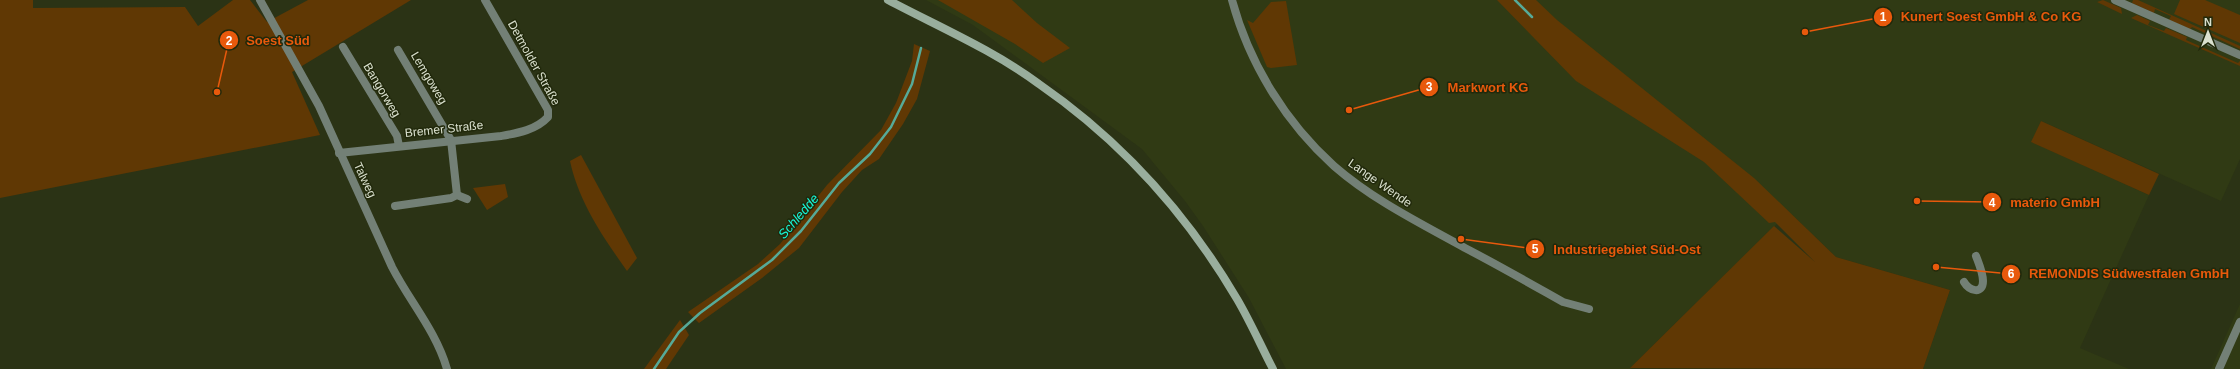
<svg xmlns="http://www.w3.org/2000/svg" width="2240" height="369" viewBox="0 0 2240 369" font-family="Arial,sans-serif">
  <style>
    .built { fill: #303a14 }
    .green { fill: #603804 }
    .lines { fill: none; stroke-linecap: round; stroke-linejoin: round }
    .stream { stroke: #56aa98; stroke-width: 2.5 }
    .minor { stroke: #738076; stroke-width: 8 }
    .tertiary { stroke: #738076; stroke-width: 8 }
    .secondary { stroke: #99ae9d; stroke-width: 8 }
    .labels { text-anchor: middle; stroke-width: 3; stroke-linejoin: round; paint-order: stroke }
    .street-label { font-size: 12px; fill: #dae0ce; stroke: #21290b }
    .water-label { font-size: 13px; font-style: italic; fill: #16f8da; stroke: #21290b }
    .leader { fill: none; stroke: #e8590c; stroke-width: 1.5 }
    .callout-dot { fill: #e8590c; stroke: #21290b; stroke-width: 1.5 }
    .mark-label { font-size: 12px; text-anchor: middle; font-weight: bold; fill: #fff }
    .callout-label { font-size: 13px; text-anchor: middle; font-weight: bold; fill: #e8590c; stroke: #21290b; stroke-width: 3; stroke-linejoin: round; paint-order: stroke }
  </style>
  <rect width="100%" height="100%" fill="#2b3315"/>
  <!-- built -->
  <g class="built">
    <polygon points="926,0 2240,0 2240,159 2221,201 2041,121 2032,142 2149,195 2080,348 2129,369 1923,369 1950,290 1836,257 1789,212 1630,368 1632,369 1286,369 1249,298 1203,226 1185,201 1142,149 973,25"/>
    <polygon points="2240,304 2240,369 2211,369"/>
  </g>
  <!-- green -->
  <g class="green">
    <polygon points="0,0 33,0 33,8 185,7 198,26 233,0 250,0 267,22 308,0 411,0 292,72 320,135 0,198"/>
    <polygon points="938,0 1012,0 1037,23 1070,48 1043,63 1015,44"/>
    <polygon points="1497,0 1536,0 1557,20 1754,178 1836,257 1950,290 1923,369 1630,368 1774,226 1815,262 1775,222 1769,223 1704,162 1576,81"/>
    <polygon points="2103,0 2121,8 2122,14 2097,2"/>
    <polygon points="2133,0 2138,0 2240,46 2240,49 2192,27 2190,29 2169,20 2171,16 2155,9 2154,13 2132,3"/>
    <polygon points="2180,0 2205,0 2240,15 2240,43 2174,14"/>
    <polygon points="1286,1 1297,65 1271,68 1267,67 1247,20 1253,23 1271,2"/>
    <polygon points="2137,15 2150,21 2148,25 2164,31 2166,28 2187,37 2186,40 2238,63 2240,61 2240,66 2131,18"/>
    <polygon points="914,44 930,51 917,99 903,124 879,159 862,170 842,192 799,248 762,278 699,323 688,312 758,264 780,244 827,185 881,130 896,103 912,61"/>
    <polygon points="2041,121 2159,174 2149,195 2031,142"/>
    <path d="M 581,155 L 637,258 L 627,271 C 603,237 579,203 570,161 Z"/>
    <polygon points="505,184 508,197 487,210 473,188"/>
    <polygon points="680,320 689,335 666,369 644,369"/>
  </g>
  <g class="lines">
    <!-- stream -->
    <g class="stream">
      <polyline points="1515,0 1532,17"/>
      <polyline points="654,369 679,332 700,313 772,260 801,231 839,183 870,154 891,127 912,84 921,48"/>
    </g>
    <!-- minor -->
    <g class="minor">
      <path d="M 260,0 L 319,106 L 392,267 C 410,302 436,331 447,369"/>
      <polyline points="343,47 397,136 399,146"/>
      <polyline points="398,50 451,140 457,195"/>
      <path d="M 339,153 L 501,136 C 518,133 536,130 548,117 L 548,110 L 485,0"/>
      <polyline points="395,206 451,198 457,195 467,199"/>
      <path d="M 1964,282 C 1969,291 1983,295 1983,281 C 1983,273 1979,264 1976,256"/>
      <polyline points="2219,369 2240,322"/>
    </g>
    <!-- tertiary -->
    <g class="tertiary">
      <path d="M 1232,0 C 1249,63 1285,122 1334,166 C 1373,200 1420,223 1465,248 C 1498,265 1531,284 1563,302 L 1589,309"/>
      <polyline points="2115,0 2240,55"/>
    </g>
    <!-- secondary -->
    <path class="secondary" d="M 888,0 C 939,27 993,50 1039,84 C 1120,140 1187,214 1237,299 C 1250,321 1261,346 1273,369"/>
  </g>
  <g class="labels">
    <!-- street labels -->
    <g class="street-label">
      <text transform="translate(534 63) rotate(61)" y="4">Detmolder Straße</text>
      <text transform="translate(429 78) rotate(59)" y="4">Lemgoweg</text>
      <text transform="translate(382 90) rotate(59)" y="4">Bangorweg</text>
      <text transform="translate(444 129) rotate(-6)" y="4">Bremer Straße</text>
      <text transform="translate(365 180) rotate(65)" y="4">Talweg</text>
      <text transform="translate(1380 183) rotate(35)" y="4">Lange Wende</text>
    </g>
    <!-- water labels -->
    <g class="water-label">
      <text transform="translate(798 216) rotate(-49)" y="5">Schledde</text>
    </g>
  </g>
  <!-- callouts -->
  <path class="leader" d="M1805 32L1883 17M217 92L229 40M1349 110L1429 87M1917 201L1992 202M1461 239L1535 249M1936 267L2011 274"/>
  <g class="callout-dot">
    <circle cx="1805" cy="32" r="4"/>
    <circle cx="217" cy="92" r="4"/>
    <circle cx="1349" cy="110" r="4"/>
    <circle cx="1917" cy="201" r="4"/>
    <circle cx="1461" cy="239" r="4"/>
    <circle cx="1936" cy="267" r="4"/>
    <circle cx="1883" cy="17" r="10"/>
    <circle cx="229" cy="40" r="10"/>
    <circle cx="1429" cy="87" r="10"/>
    <circle cx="1992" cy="202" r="10"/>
    <circle cx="1535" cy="249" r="10"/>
    <circle cx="2011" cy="274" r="10"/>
  </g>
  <g class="mark-label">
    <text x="1883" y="21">1</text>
    <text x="229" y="45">2</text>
    <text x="1429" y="91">3</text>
    <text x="1992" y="207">4</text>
    <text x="1535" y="253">5</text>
    <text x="2011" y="278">6</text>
  </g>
  <g class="callout-label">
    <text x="1991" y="21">Kunert Soest GmbH &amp; Co KG</text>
    <text x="278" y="45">Soest Süd</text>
    <text x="1488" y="92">Markwort KG</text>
    <text x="2055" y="207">materio GmbH</text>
    <text x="1627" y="254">Industriegebiet Süd-Ost</text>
    <text x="2129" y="278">REMONDIS Südwestfalen GmbH</text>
  </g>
  <!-- north arrow -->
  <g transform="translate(2208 32)" stroke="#21290b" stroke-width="3" paint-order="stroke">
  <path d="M0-3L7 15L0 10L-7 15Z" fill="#dae0ce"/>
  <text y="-6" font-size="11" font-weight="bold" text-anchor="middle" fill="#dae0ce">N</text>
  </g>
</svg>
